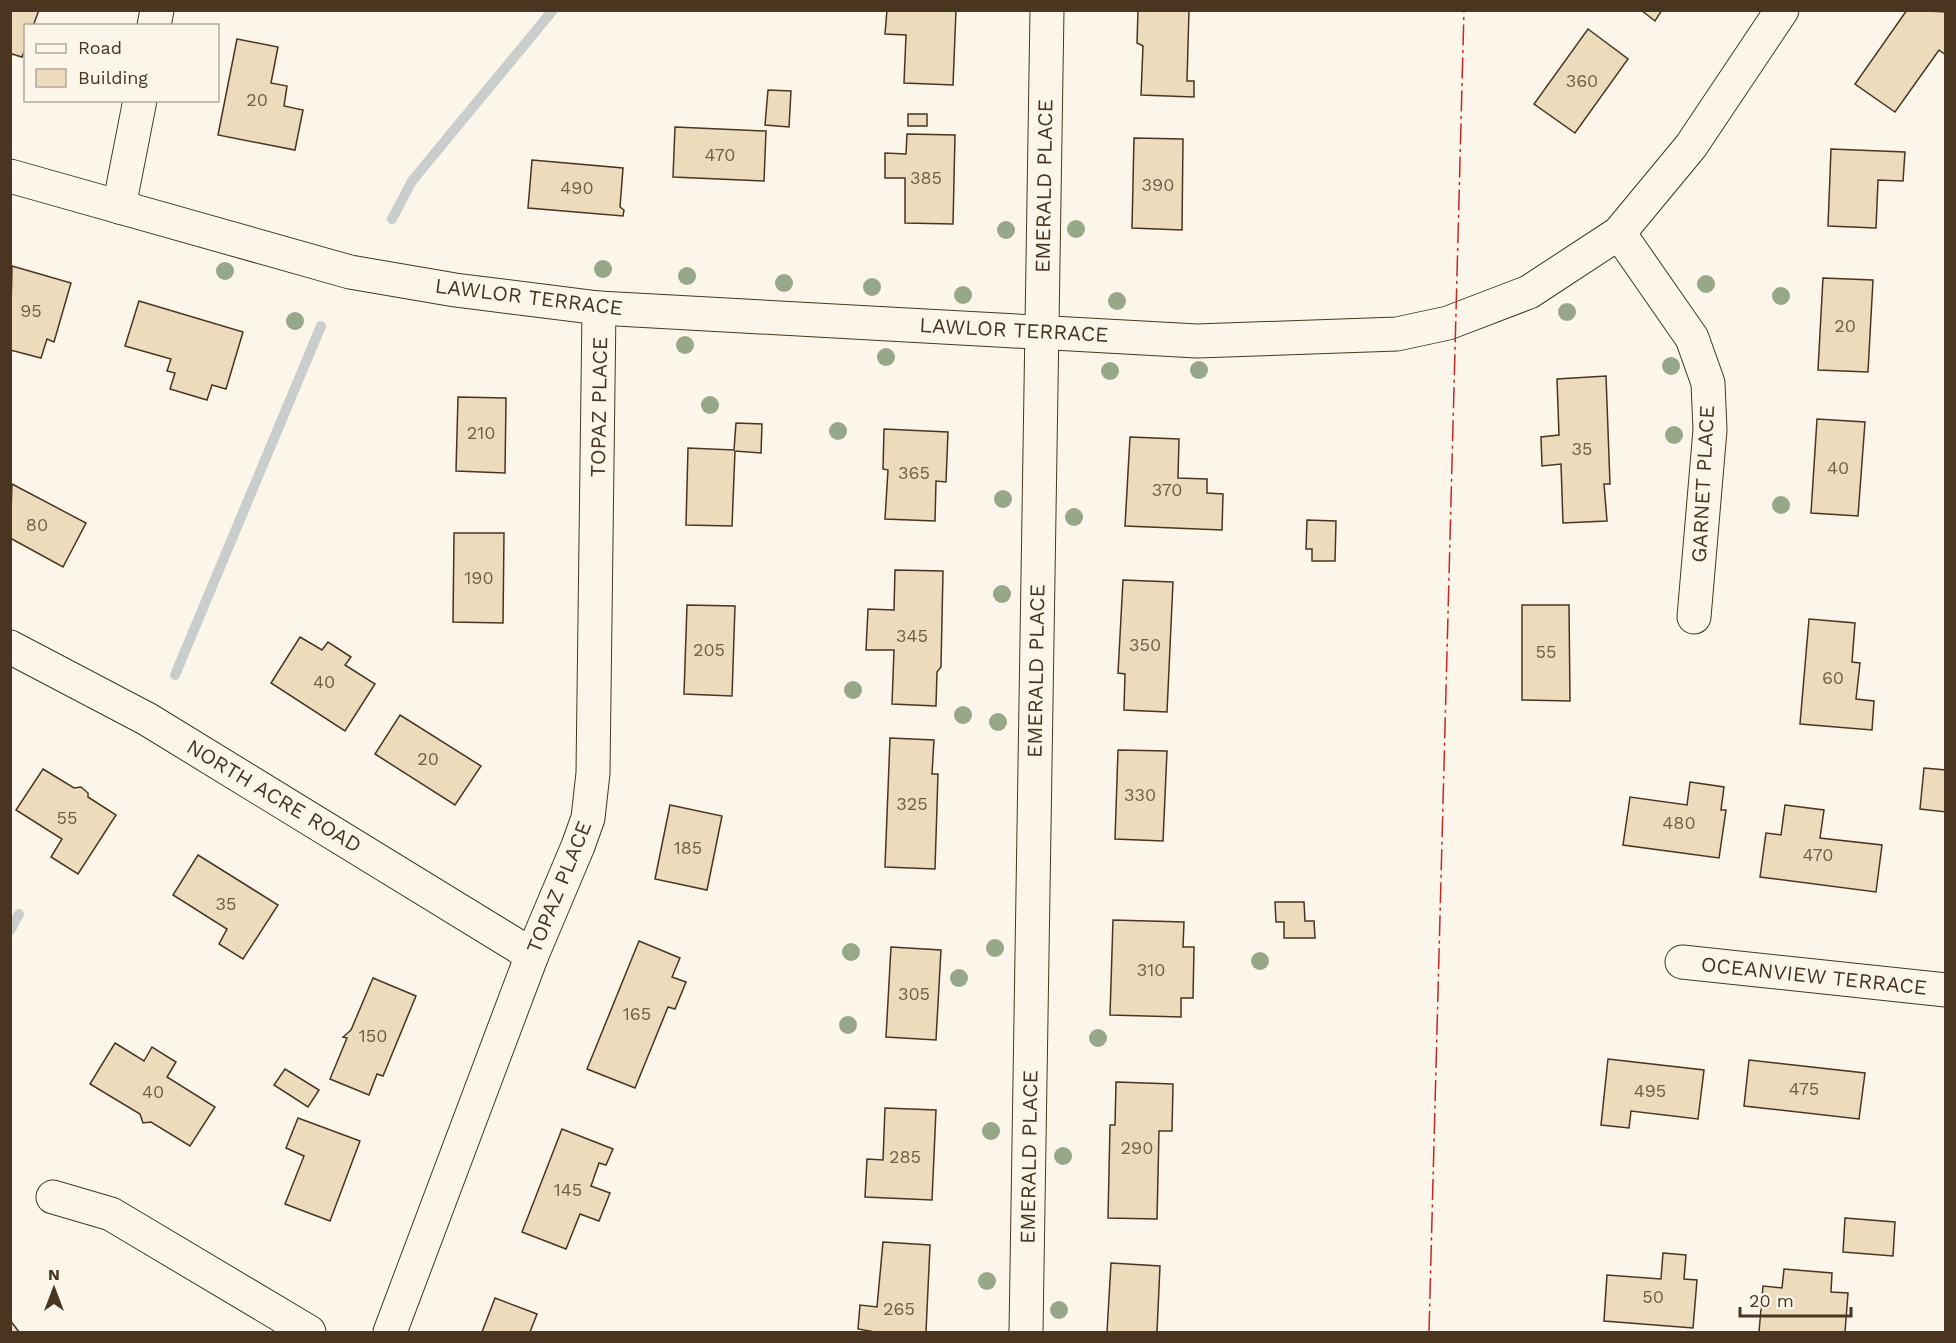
<svg xmlns="http://www.w3.org/2000/svg" width="1956" height="1343" viewBox="0 0 1956 1343" font-family="'Work Sans',sans-serif">
  <style>
    .lines { fill: none; stroke-linecap: round; stroke-linejoin: round }
    .stream { stroke: #c9cecd; stroke-width: 10 }
    .building { fill: #ecdcbc; stroke: #4a3520; stroke-width: 1.5 }
    .minor-casing { stroke: #4a3520; stroke-width: 35 }
    .minor { stroke: #fbf6e9; stroke-width: 33 }
    .power { stroke: #c62828; stroke-width: 1.5; stroke-dasharray: 21 4.5 3 4.5; stroke-linecap: butt }
    .tree { fill: #96a887 }
    .labels { text-anchor: middle; stroke-width: 4.5; stroke-linejoin: round; paint-order: stroke }
    .number-label { font-size: 18px; fill: #725f47 }
    .street-label { font-size: 21px; fill: #4a3520; stroke: #fbf6e9 }
  </style>
  <rect width="100%" height="100%" fill="#fbf6e9"/>
  <g class="lines">
    <!-- stream -->
    <g class="stream">
      <polyline points="392,219 412,181 553,10"/>
      <polyline points="175,675 321,326"/>
      <polyline points="10,931 19,914"/>
    </g>
  </g>
  <!-- building -->
  <g class="building">
    <polygon points="10,10 39,10 33,26 26,26 26,47 22,57 12,54 10,59"/>
    <polygon points="887,10 956,10 953,85 904,83 906,35 885,34"/>
    <polygon points="1138,10 1189,10 1187,81 1194,81 1194,97 1141,95 1143,46 1137,43"/>
    <polygon points="1641,10 1662,10 1655,21"/>
    <polygon points="1907,10 1946,12 1946,55 1939,50 1895,112 1855,84"/>
    <polygon points="1588,29 1628,59 1575,133 1534,104"/>
    <polygon points="237,39 278,47 271,83 287,86 284,106 303,110 295,150 218,135"/>
    <polygon points="768,90 791,91 789,127 765,125"/>
    <rect x="908" y="114" width="19" height="12"/>
    <polygon points="675,127 766,131 764,181 673,177"/>
    <polygon points="907,134 955,135 953,224 905,223 905,178 885,178 885,153 906,154"/>
    <polygon points="1134,138 1183,139 1182,230 1132,228"/>
    <polygon points="1831,149 1905,152 1903,181 1878,180 1876,228 1828,226"/>
    <polygon points="532,160 623,168 620,207 624,210 623,216 528,208"/>
    <polygon points="12,266 71,283 54,342 47,339 41,358 10,350"/>
    <polygon points="1823,278 1873,280 1868,372 1818,370"/>
    <polygon points="139,301 243,332 226,389 212,385 207,400 170,389 175,373 167,371 171,359 125,346"/>
    <polygon points="1606,376 1610,484 1604,484 1607,521 1563,523 1561,464 1542,466 1541,437 1559,435 1557,379"/>
    <polygon points="458,397 506,398 505,473 456,471"/>
    <polygon points="1817,419 1865,422 1858,516 1811,513"/>
    <polygon points="736,423 762,424 761,453 735,451 732,526 686,525 688,448 734,450"/>
    <polygon points="884,429 948,432 946,482 936,481 935,521 885,519 888,470 883,469"/>
    <polygon points="1130,437 1179,439 1178,478 1207,479 1207,493 1223,494 1222,530 1125,526"/>
    <polygon points="12,484 86,523 63,567 10,538"/>
    <polygon points="1307,520 1336,521 1335,561 1312,561 1312,549 1306,549"/>
    <polygon points="454,533 504,533 503,623 453,622"/>
    <polygon points="895,570 943,571 941,667 937,672 936,706 892,704 894,650 866,650 868,609 894,610"/>
    <polygon points="1123,580 1173,582 1167,712 1124,710 1125,674 1118,673"/>
    <polygon points="687,605 735,606 732,696 684,694"/>
    <polygon points="1522,605 1569,605 1570,701 1522,700"/>
    <polygon points="1809,619 1855,623 1852,662 1860,663 1856,699 1874,701 1872,730 1800,724"/>
    <polygon points="300,637 322,650 328,642 351,657 345,665 375,684 345,731 271,683"/>
    <polygon points="400,715 481,766 455,805 375,754"/>
    <polygon points="890,738 934,740 932,774 938,774 935,869 885,867"/>
    <polygon points="1118,750 1167,751 1163,841 1115,839"/>
    <polygon points="1924,768 1946,770 1946,812 1920,809"/>
    <polygon points="43,769 74,788 81,787 88,793 88,797 116,815 78,874 51,857 62,839 16,810"/>
    <polygon points="1690,782 1724,787 1721,810 1726,810 1719,858 1623,845 1630,797 1687,805"/>
    <polygon points="670,805 722,816 707,890 655,879"/>
    <polygon points="1785,805 1824,810 1820,838 1882,845 1876,892 1760,877 1766,833 1781,835"/>
    <polygon points="198,855 278,905 243,959 219,944 227,929 173,895"/>
    <polygon points="1275,902 1304,902 1305,921 1314,921 1315,938 1284,938 1284,922 1276,922"/>
    <polygon points="1113,920 1184,922 1183,947 1194,947 1193,998 1181,998 1181,1017 1110,1015"/>
    <polygon points="639,941 680,958 672,977 686,982 675,1009 668,1007 635,1088 587,1069"/>
    <polygon points="891,947 941,950 936,1040 886,1037"/>
    <polygon points="373,978 416,996 383,1076 377,1074 369,1095 330,1079 347,1038 343,1037 351,1030"/>
    <polygon points="115,1043 144,1061 152,1047 176,1062 167,1077 215,1107 190,1146 151,1122 143,1123 140,1114 90,1084"/>
    <polygon points="1608,1059 1704,1070 1698,1119 1631,1111 1629,1128 1601,1125"/>
    <polygon points="1749,1060 1865,1073 1859,1119 1744,1106"/>
    <polygon points="285,1069 319,1090 308,1107 274,1085"/>
    <polygon points="1116,1082 1173,1084 1172,1131 1159,1131 1157,1219 1108,1218 1110,1125 1115,1125"/>
    <polygon points="885,1108 936,1110 932,1200 865,1197 867,1159 883,1160"/>
    <polygon points="298,1118 360,1141 330,1221 285,1204 304,1156 286,1148"/>
    <polygon points="562,1129 613,1149 606,1165 599,1163 591,1186 610,1193 599,1221 580,1214 566,1249 522,1232"/>
    <polygon points="1845,1218 1895,1222 1893,1256 1843,1252"/>
    <polygon points="883,1242 930,1245 926,1332 875,1332 858,1329 860,1305 877,1307"/>
    <polygon points="1663,1253 1686,1255 1684,1279 1697,1280 1693,1328 1604,1321 1607,1275 1661,1279"/>
    <polygon points="1111,1263 1160,1266 1157,1332 1107,1332"/>
    <polygon points="1784,1269 1832,1273 1831,1292 1848,1293 1845,1332 1759,1332 1763,1286 1782,1288"/>
    <polygon points="495,1298 537,1314 530,1332 482,1332"/>
    <polygon points="10,1320 19,1332 10,1332"/>
  </g>
  <g class="lines">
    <defs>
      <g id="minor">
        <polyline points="154,26 157,10"/>
        <polyline points="10,176 350,272 455,290 599,308 1197,341 1397,334 1448,323 1529,292 1619,233 1691,146 1782,10"/>
        <polyline points="119,207 140,100"/>
        <polyline points="1619,233 1692,338 1708,383 1710,430 1694,617"/>
        <polyline points="10,647 147,719 532,955"/>
        <polyline points="1682,962 1946,990"/>
        <polyline points="53,1197 111,1214 309,1332"/>
        <polyline points="390,1332 532,955 578,846 588,818 593,773 599,308"/>
        <polyline points="1026,1332 1047,10"/>
      </g>
    </defs>
    <!-- minor casing -->
    <use href="#minor" class="minor-casing"/>
    <!-- minor -->
    <use href="#minor" class="minor"/>
    <!-- power -->
    <polyline class="power" points="1429,1332 1464,10"/>
  </g>
  <!-- trees -->
  <g class="tree">
    <circle cx="1076" cy="229" r="9"/>
    <circle cx="1006" cy="230" r="9"/>
    <circle cx="603" cy="269" r="9"/>
    <circle cx="225" cy="271" r="9"/>
    <circle cx="687" cy="276" r="9"/>
    <circle cx="784" cy="283" r="9"/>
    <circle cx="1706" cy="284" r="9"/>
    <circle cx="872" cy="287" r="9"/>
    <circle cx="963" cy="295" r="9"/>
    <circle cx="1781" cy="296" r="9"/>
    <circle cx="1117" cy="301" r="9"/>
    <circle cx="1567" cy="312" r="9"/>
    <circle cx="295" cy="321" r="9"/>
    <circle cx="685" cy="345" r="9"/>
    <circle cx="886" cy="357" r="9"/>
    <circle cx="1671" cy="366" r="9"/>
    <circle cx="1199" cy="370" r="9"/>
    <circle cx="1110" cy="371" r="9"/>
    <circle cx="710" cy="405" r="9"/>
    <circle cx="838" cy="431" r="9"/>
    <circle cx="1674" cy="435" r="9"/>
    <circle cx="1003" cy="499" r="9"/>
    <circle cx="1781" cy="505" r="9"/>
    <circle cx="1074" cy="517" r="9"/>
    <circle cx="1002" cy="594" r="9"/>
    <circle cx="853" cy="690" r="9"/>
    <circle cx="963" cy="715" r="9"/>
    <circle cx="998" cy="722" r="9"/>
    <circle cx="995" cy="948" r="9"/>
    <circle cx="851" cy="952" r="9"/>
    <circle cx="1260" cy="961" r="9"/>
    <circle cx="959" cy="978" r="9"/>
    <circle cx="848" cy="1025" r="9"/>
    <circle cx="1098" cy="1038" r="9"/>
    <circle cx="991" cy="1131" r="9"/>
    <circle cx="1063" cy="1156" r="9"/>
    <circle cx="987" cy="1281" r="9"/>
    <circle cx="1059" cy="1310" r="9"/>
  </g>
  <g class="labels">
    <!-- number labels -->
    <g class="number-label">
      <text x="1582" y="87">360</text>
      <text x="257" y="106">20</text>
      <text x="720" y="161">470</text>
      <text x="926" y="184">385</text>
      <text x="1158" y="191">390</text>
      <text x="577" y="194">490</text>
      <text x="31" y="317">95</text>
      <text x="1845" y="332">20</text>
      <text x="481" y="439">210</text>
      <text x="1582" y="455">35</text>
      <text x="1838" y="474">40</text>
      <text x="914" y="479">365</text>
      <text x="1167" y="496">370</text>
      <text x="37" y="531">80</text>
      <text x="479" y="584">190</text>
      <text x="912" y="642">345</text>
      <text x="1145" y="651">350</text>
      <text x="709" y="656">205</text>
      <text x="1546" y="658">55</text>
      <text x="1833" y="684">60</text>
      <text x="324" y="688">40</text>
      <text x="428" y="765">20</text>
      <text x="1140" y="801">330</text>
      <text x="912" y="810">325</text>
      <text x="67" y="824">55</text>
      <text x="1679" y="829">480</text>
      <text x="688" y="854">185</text>
      <text x="1818" y="861">470</text>
      <text x="226" y="910">35</text>
      <text x="1151" y="976">310</text>
      <text x="914" y="1000">305</text>
      <text x="637" y="1020">165</text>
      <text x="373" y="1042">150</text>
      <text x="1804" y="1095">475</text>
      <text x="1650" y="1097">495</text>
      <text x="153" y="1098">40</text>
      <text x="1137" y="1154">290</text>
      <text x="905" y="1163">285</text>
      <text x="568" y="1196">145</text>
      <text x="1653" y="1303">50</text>
      <text x="899" y="1315">265</text>
    </g>
    <!-- street labels -->
    <g class="street-label">
      <text transform="translate(1044 186) rotate(-89)" y="7">EMERALD PLACE</text>
      <text transform="translate(529 297) rotate(7)" y="7">LAWLOR TERRACE</text>
      <text transform="translate(1014 330) rotate(3)" y="7">LAWLOR TERRACE</text>
      <text transform="translate(599 407) rotate(-89)" y="7">TOPAZ PLACE</text>
      <text transform="translate(1703 484) rotate(-87)" y="7">GARNET PLACE</text>
      <text transform="translate(1036 671) rotate(-89)" y="7">EMERALD PLACE</text>
      <text transform="translate(274 796) rotate(31)" y="7">NORTH ACRE ROAD</text>
      <text transform="translate(559 887) rotate(-68)" y="7">TOPAZ PLACE</text>
      <text transform="translate(1814 976) rotate(6)" y="7">OCEANVIEW TERRACE</text>
      <text transform="translate(1029 1157) rotate(-89)" y="7">EMERALD PLACE</text>
    </g>
  </g>
  <!-- border -->
  <rect width="1956" height="1343" fill="none" stroke="#4a3520" stroke-width="24"/>
  <!-- legend -->
  <rect x="24" y="24" width="195" height="78" fill="#fbf6e9" stroke="#b4a999" stroke-width="1.5"/>
  <rect x="36" y="44" width="30" height="9" fill="#fbf6e9" stroke="#b4a999" stroke-width="1.5"/>
  <text x="78" y="54" font-size="18" fill="#4a3520">Road</text>
  <rect x="36" y="69" width="30" height="18" fill="#ecdcbc" stroke="#b4a999" stroke-width="1.5"/>
  <text x="78" y="84" font-size="18" fill="#4a3520">Building</text>
  <!-- north arrow -->
  <g transform="translate(54 1289)" stroke="#fbf6e9" stroke-width="4.5" paint-order="stroke">
  <path d="M0-4.5L10 22L0 15L-10 22Z" fill="#4a3520"/>
  <text y="-9" font-size="16" font-weight="bold" text-anchor="middle" fill="#4a3520">N</text>
  </g>
  <!-- scale -->
  <path d="M1740 1307v9h111v-9" fill="none" stroke="#4a3520" stroke-width="3"/>
  <text x="1749" y="1307" font-size="18" fill="#4a3520" stroke="#fbf6e9" stroke-width="4.5" paint-order="stroke">20 m</text>
</svg>
